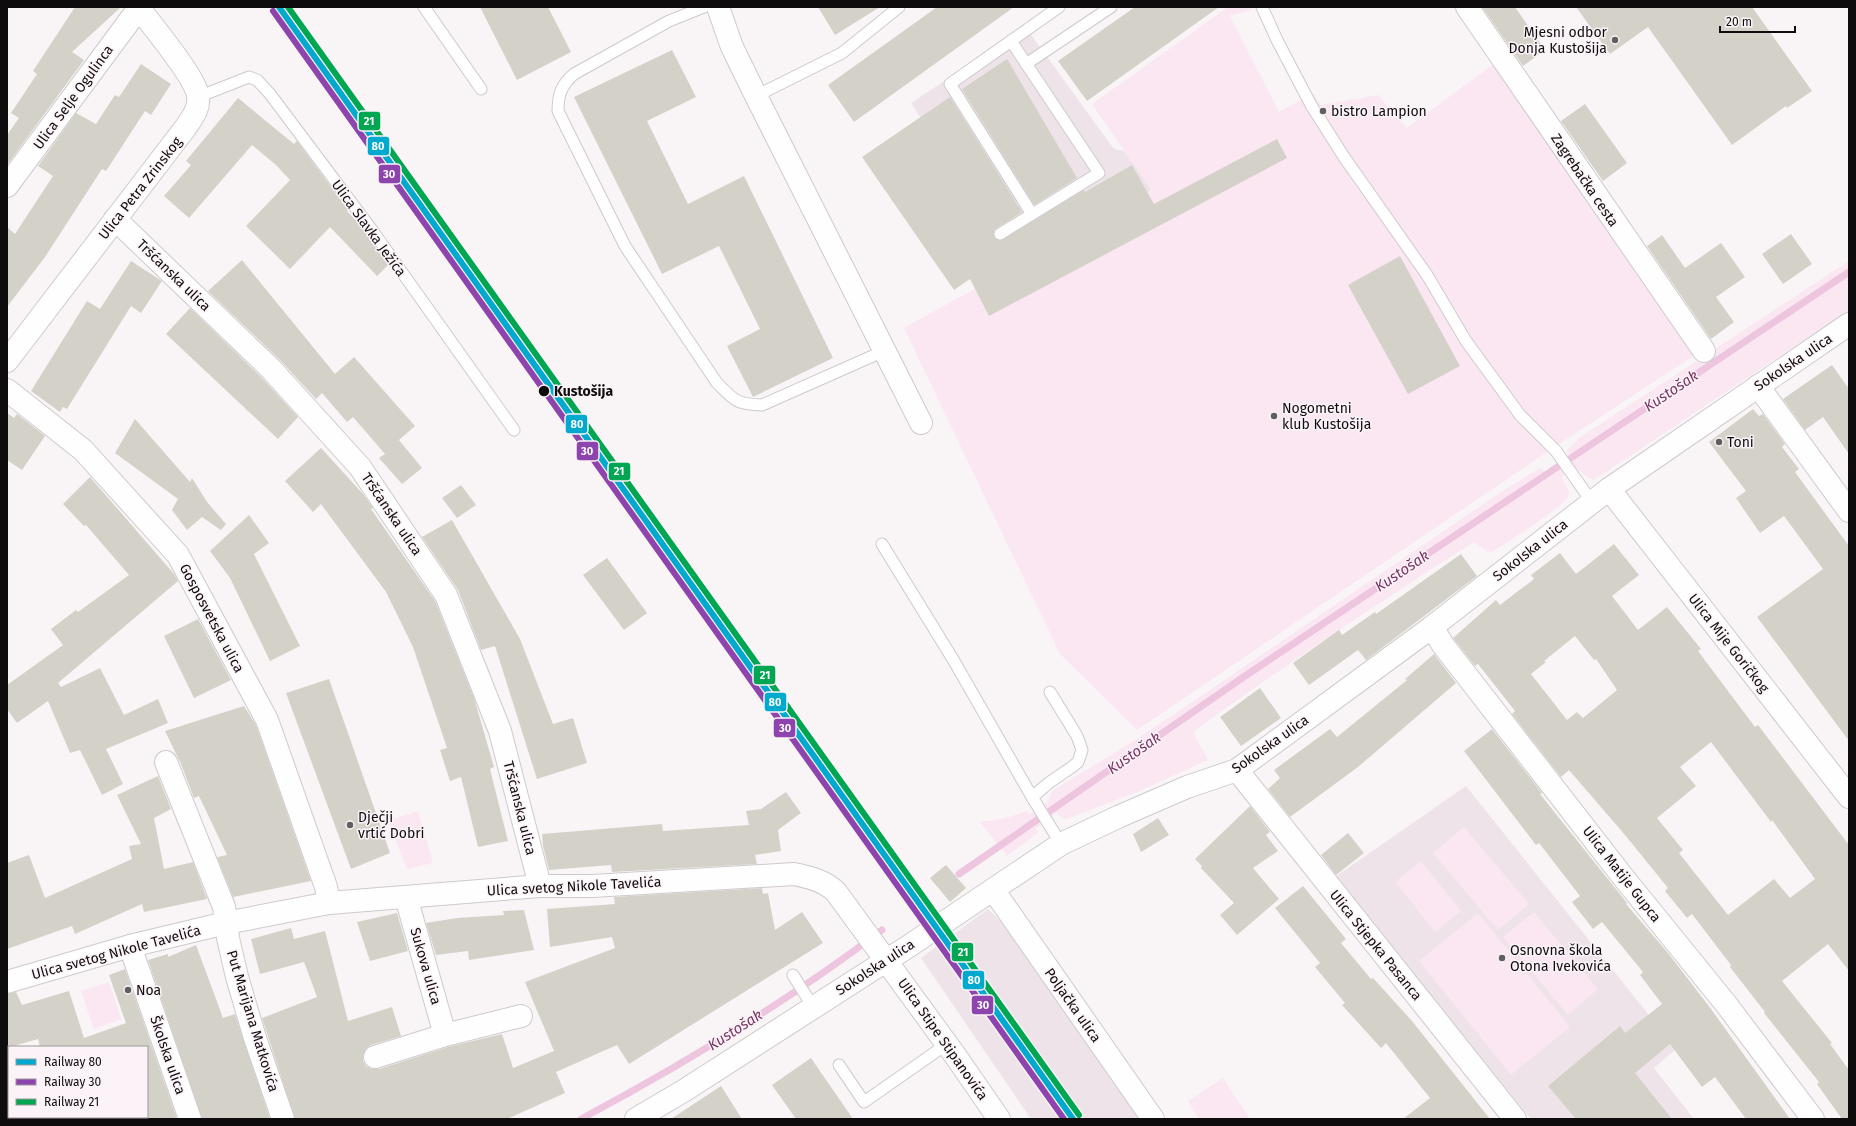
<svg xmlns="http://www.w3.org/2000/svg" width="1856" height="1126" viewBox="0 0 1856 1126" font-family="'Fira Sans',sans-serif">
  <style>
    .built { fill: #ede3e9 }
    .green { fill: #fae7f2 }
    .lines { fill: none; stroke-linecap: round; stroke-linejoin: round }
    .stream { stroke: #edc5de; stroke-width: 7 }
    .building { fill: #d4d2c8; fill-rule: evenodd }
    .service-casing { stroke: #cecacc; stroke-width: 13 }
    .minor-casing { stroke: #cecacc; stroke-width: 24 }
    .tertiary-casing { stroke: #cecacc; stroke-width: 24 }
    .service { stroke: #fefefe; stroke-width: 11 }
    .minor { stroke: #fefefe; stroke-width: 22 }
    .tertiary { stroke: #fefefe; stroke-width: 22 }
    .rail-1-casing { stroke: #fbf3f7; stroke-width: 9 }
    .rail-2-casing { stroke: #fbf3f7; stroke-width: 9 }
    .rail-3-casing { stroke: #fbf3f7; stroke-width: 9 }
    .rail-1 { stroke: #00a9ce; stroke-width: 6 }
    .rail-2 { stroke: #8e44ad; stroke-width: 6 }
    .rail-3 { stroke: #00a651; stroke-width: 6 }
    .poi-dot { fill: #615e60; stroke: #fbf3f7; stroke-width: 1.5 }
    .stop-dot { fill: #0f0c0e; stroke: #fbf3f7; stroke-width: 1.5 }
    .labels { text-anchor: middle; stroke-width: 3; stroke-linejoin: round; paint-order: stroke }
    .poi-label { font-size: 14px; fill: #0f0c0e; stroke: #fbf3f7; text-anchor: start }
    .street-label { font-size: 14px; fill: #0f0c0e; stroke: #fbf3f7 }
    .stop-label { font-size: 14px; font-weight: bold; fill: #0f0c0e; stroke: #fbf3f7; text-anchor: start }
    .water-label { font-size: 15px; font-style: italic; fill: #783663; stroke: #fbf3f7 }
    .line-badge { stroke: #fbf3f7; stroke-width: 1.5 }
    .badge-label { font-size: 11px; text-anchor: middle; font-weight: bold; fill: #fff }
  </style>
  <rect width="100%" height="100%" fill="#f9f5f7"/>
  <!-- built -->
  <g class="built">
    <polygon points="1024,25 1111,145 1115,149 1124,151 1152,190 1011,267 999,246 1000,240 911,103 983,56"/>
    <polygon points="1466,786 1676,1049 1654,1068 1694,1119 1531,1119 1335,877"/>
    <polygon points="988,909 1009,929 1140,1119 1031,1119 921,958"/>
  </g>
  <!-- green -->
  <g class="green">
    <polygon points="1228,7 1251,7 1252,10 1230,16 1279,112 1313,93 1321,105 1378,95 1407,128 1495,63 1698,353 1553,448 1137,730 1060,654 904,328 1152,191 1092,104"/>
    <path d="M 1849,261 L 1849,310 L 1594,480 L 1587,477 L 1576,468 L 1562,477 C 1564,483 1571,491 1568,497 C 1561,509 1504,544 1490,553 L 1474,542 C 1378,603 1285,665 1193,732 L 1208,760 L 1137,792 L 1067,819 L 1062,818 L 1057,813 L 1036,828 L 1038,833 L 1007,856 L 980,822 L 1006,818 L 1027,811 L 1029,814 L 1048,802 L 1052,791 L 1132,742 L 1173,715 L 1501,492 L 1540,468 L 1545,472 L 1570,456 L 1566,451 L 1579,438 Z"/>
    <polygon points="418,811 433,863 407,869 388,821"/>
    <polygon points="1464,827 1529,904 1498,930 1433,853"/>
    <polygon points="1421,861 1461,911 1435,932 1395,882"/>
    <polygon points="1534,912 1598,989 1568,1015 1503,937"/>
    <polygon points="1478,913 1570,1027 1511,1075 1419,961"/>
    <polygon points="109,982 121,1019 94,1029 81,991"/>
    <polygon points="9,1053 9,1117 97,1117 97,1119 7,1119 7,1054"/>
    <polygon points="1223,1078 1250,1119 1199,1119 1188,1101"/>
  </g>
  <g class="lines">
    <!-- stream -->
    <g class="stream">
      <polyline points="959,874 1245,676 1849,272"/>
      <path d="M 581,1119 C 686,1063 787,1002 882,930"/>
    </g>
  </g>
  <!-- building -->
  <g class="building">
    <polygon points="75,7 121,7 72,52 84,60 7,165 7,135 19,118 11,113 37,74 33,71"/>
    <polygon points="480,7 548,7 571,52 517,80"/>
    <polygon points="818,7 880,7 835,35"/>
    <polygon points="937,7 1014,7 854,122 828,85"/>
    <polygon points="1135,7 1219,7 1087,101 1058,61"/>
    <polygon points="1482,7 1515,7 1545,50 1523,66"/>
    <polygon points="1576,7 1752,7 1812,91 1787,108 1786,106 1732,145 1648,27 1610,54"/>
    <polygon points="672,50 696,97 647,121 688,204 744,176 833,358 753,397 727,346 760,329 719,246 662,274 574,97"/>
    <polygon points="1007,59 1077,178 1034,205 962,89"/>
    <polygon points="141,64 171,84 151,115 145,111 106,171 102,169 45,257 7,307 7,227 15,234 53,176 38,166 76,113 96,124 115,95 119,97"/>
    <polygon points="950,97 1022,212 994,230 994,237 1000,241 1084,190 1085,192 1132,165 1154,204 1277,139 1287,158 989,316 970,279 954,290 862,157"/>
    <polygon points="238,98 294,144 297,141 348,210 347,211 359,224 388,265 377,276 330,227 290,269 246,226 290,180 276,165 252,145 189,218 164,196 191,165 186,161"/>
    <polygon points="1585,104 1627,163 1603,181 1561,121"/>
    <polygon points="1791,234 1812,264 1783,284 1762,254"/>
    <polygon points="1662,235 1685,268 1721,243 1745,277 1716,297 1734,322 1711,339 1647,246"/>
    <polygon points="1400,256 1460,366 1408,394 1348,285"/>
    <polygon points="242,260 335,374 354,357 415,426 399,440 422,468 402,484 379,458 385,454 353,417 347,422 322,393 316,399 280,360 208,291"/>
    <polygon points="131,261 162,281 141,313 131,306 67,409 63,407 60,412 31,391 87,301 100,309"/>
    <polygon points="190,308 262,378 298,417 278,439 166,334"/>
    <polygon points="1832,365 1849,389 1849,454 1823,417 1805,430 1783,399"/>
    <polygon points="1753,409 1759,416 1763,414 1785,444 1782,447 1799,469 1795,472 1849,546 1849,741 1757,617 1823,569 1784,516 1760,533 1736,498 1746,491 1709,442"/>
    <polygon points="7,413 14,418 17,414 45,436 22,470 7,460"/>
    <polygon points="135,419 190,482 192,478 207,502 226,524 221,530 202,517 187,530 172,510 178,499 115,453"/>
    <polygon points="321,448 363,494 373,508 371,509 435,601 474,698 494,767 490,769 508,841 478,847 461,777 450,781 440,750 447,748 413,647 386,592 321,504 313,512 285,481"/>
    <polygon points="90,477 174,574 178,581 58,683 61,687 100,668 124,715 158,699 168,723 106,749 123,784 102,795 80,750 70,753 48,701 17,723 7,709 7,685 63,645 51,629 76,610 78,612 129,575 86,525 84,526 63,504"/>
    <polygon points="461,485 476,505 457,518 442,498"/>
    <polygon points="249,515 269,543 254,554 300,646 270,661 230,578 210,551"/>
    <polygon points="452,520 520,639 553,724 573,718 587,763 537,779 495,646 481,650 458,590 422,537"/>
    <path d="M 1614,544 L 1639,575 L 1612,596 L 1638,630 L 1667,607 L 1701,649 L 1698,651 L 1755,727 L 1758,725 L 1849,845 L 1849,971 L 1828,944 L 1782,981 L 1832,1043 L 1830,1044 L 1849,1070 L 1849,1119 L 1842,1119 L 1817,1084 L 1819,1082 L 1764,1013 L 1765,1012 L 1730,967 L 1731,965 L 1692,914 L 1687,918 L 1665,891 L 1668,888 L 1625,835 L 1569,770 L 1561,777 L 1512,714 L 1515,711 L 1478,664 L 1475,666 L 1453,638 L 1496,600 L 1500,605 L 1534,579 L 1531,575 L 1560,553 L 1576,574 ZM 1575,636 L 1594,660 L 1596,659 L 1617,690 L 1583,718 L 1577,712 L 1567,720 L 1531,674 L 1546,662 L 1544,661 ZM 1711,742 L 1771,822 L 1772,820 L 1815,879 L 1790,898 L 1774,879 L 1728,915 L 1679,853 L 1683,850 L 1657,818 L 1696,786 L 1680,767 Z"/>
    <polygon points="1461,554 1477,576 1366,660 1358,650 1309,685 1293,663 1339,630 1342,635 1375,612 1376,614"/>
    <polygon points="607,558 647,613 624,630 583,575"/>
    <polygon points="198,619 231,680 194,698 164,636"/>
    <polygon points="1434,654 1456,683 1358,767 1290,817 1268,789 1280,778 1274,770 1330,729 1337,737 1407,680 1405,679"/>
    <polygon points="329,679 390,853 351,869 286,693"/>
    <polygon points="1260,688 1281,718 1241,746 1220,717"/>
    <polygon points="244,706 256,725 311,881 233,897 217,857 227,855 199,796 194,798 181,764 165,731"/>
    <polygon points="1492,729 1542,793 1540,794 1627,903 1626,904 1668,953 1711,1009 1790,1119 1746,1119 1715,1077 1702,1087 1670,1044 1635,1073 1672,1119 1576,1119 1548,1086 1620,1026 1625,1033 1662,1004 1640,975 1643,972 1602,922 1593,929 1572,902 1580,896 1539,843 1536,845 1464,751"/>
    <polygon points="158,776 171,809 154,818 164,869 193,862 207,899 144,912 142,904 75,934 72,926 7,949 7,863 29,855 45,898 132,859 129,846 141,844 117,795"/>
    <polygon points="786,792 801,813 778,830 781,851 755,855 757,864 612,872 611,865 549,870 543,846 542,834 662,824 663,831 749,825 746,811 761,809"/>
    <polygon points="1250,806 1270,832 1266,835 1278,851 1253,868 1279,899 1237,935 1220,915 1234,903 1201,868 1202,866 1195,859"/>
    <polygon points="1158,818 1169,835 1141,852 1133,834"/>
    <polygon points="1348,833 1364,853 1336,875 1321,855"/>
    <polygon points="946,865 966,888 950,902 930,878"/>
    <polygon points="1303,886 1346,939 1341,943 1371,979 1373,978 1412,1021 1490,1119 1403,1119 1430,1098 1386,1043 1381,1048 1342,1005 1345,1003 1315,967 1320,963 1275,908"/>
    <polygon points="762,888 763,894 768,893 775,930 802,912 823,943 629,1064 617,1045 556,1072 565,1093 507,1119 295,1119 262,1018 317,997 304,962 260,974 251,939 291,928 294,939 325,931 348,1021 392,1007 401,1036 371,1045 366,1049 363,1055 363,1061 366,1066 372,1069 379,1069 448,1047 502,1034 513,1068 554,1051 525,982 615,948 612,937 550,947 547,909 615,904 614,897"/>
    <polygon points="524,910 534,950 469,960 468,951 436,955 426,923 457,918 504,915 503,911"/>
    <polygon points="397,913 408,951 370,961 357,922"/>
    <polygon points="196,945 223,1018 235,1014 270,1119 202,1119 148,960 168,954 168,957"/>
    <polygon points="125,969 177,1119 147,1119 147,1047 40,1047 38,1039 7,1048 7,994 16,992 22,1005 69,991 84,1038 126,1023 109,975"/>
    <polygon points="811,1058 853,1119 796,1119 772,1085"/>
    <polygon points="721,1086 742,1119 671,1119"/>
  </g>
  <g class="lines">
    <defs>
      <g id="service">
        <polyline points="424,7 481,89"/>
        <path d="M 704,7 L 669,21 L 574,74 C 561,85 558,95 558,111 L 625,246 L 717,383 C 735,401 736,404 762,405 L 884,351"/>
        <polyline points="1262,7 1277,40 1311,105 1344,157 1427,275 1466,341 1520,415 1556,451 1592,502"/>
        <polyline points="1026,64 1111,7"/>
        <polyline points="756,96 842,53 899,7"/>
        <polyline points="198,97 249,77 257,80 270,94 372,230 514,430"/>
        <polyline points="1032,214 950,84 1059,7"/>
        <polyline points="1000,234 1099,173 1011,41"/>
        <polyline points="882,544 954,661 1032,797"/>
        <polyline points="1050,692 1077,736 1082,750 1078,762 1072,767 1050,782 1032,797 1061,844"/>
        <polyline points="793,975 813,1007"/>
        <polyline points="839,1065 864,1102 947,1044"/>
      </g>
      <g id="minor">
        <polyline points="718,7 732,47 756,96 921,423"/>
        <polyline points="1467,7 1704,351"/>
        <polyline points="7,186 139,8"/>
        <polyline points="115,219 271,369 360,467 446,595 500,731 540,886"/>
        <path d="M 7,361 L 186,127 C 192,118 200,108 198,96 C 196,78 151,24 138,7"/>
        <polyline points="1758,386 1849,511"/>
        <polyline points="7,390 83,450 178,555 267,720 326,887 329,903"/>
        <polyline points="1609,489 1849,797"/>
        <polyline points="1432,627 1443,645 1623,877 1726,1004 1813,1119"/>
        <polyline points="166,762 224,907 228,938 237,977 255,1038 283,1119"/>
        <polyline points="1237,770 1515,1119"/>
        <polyline points="994,891 1153,1119"/>
        <polyline points="406,897 445,1035"/>
        <polyline points="130,946 190,1119"/>
        <path d="M 7,982 L 130,946 L 226,923 L 329,903 L 540,886 L 592,886 L 794,874 C 809,877 825,881 836,892 L 957,1058 L 999,1119"/>
        <polyline points="375,1057 445,1035 521,1016"/>
      </g>
      <polyline id="tertiary" points="636,1119 685,1090 909,946 1061,844 1120,816 1187,787 1237,770 1432,627 1609,489 1849,324"/>
    </defs>
    <!-- service casing -->
    <use href="#service" class="service-casing"/>
    <!-- minor casing -->
    <use href="#minor" class="minor-casing"/>
    <!-- tertiary casing -->
    <use href="#tertiary" class="tertiary-casing"/>
    <!-- service -->
    <use href="#service" class="service"/>
    <!-- minor -->
    <use href="#minor" class="minor"/>
    <!-- tertiary -->
    <use href="#tertiary" class="tertiary"/>
    <defs>
      <polyline id="rail-1" points="279,7 1073,1119"/>
      <polyline id="rail-2" points="273,11 1064,1119"/>
      <polyline id="rail-3" points="288,7 1079,1115"/>
    </defs>
    <!-- rail-1 casing -->
    <use href="#rail-1" class="rail-1-casing"/>
    <!-- rail-2 casing -->
    <use href="#rail-2" class="rail-2-casing"/>
    <!-- rail-3 casing -->
    <use href="#rail-3" class="rail-3-casing"/>
    <!-- rail-1 -->
    <use href="#rail-1" class="rail-1"/>
    <!-- rail-2 -->
    <use href="#rail-2" class="rail-2"/>
    <!-- rail-3 -->
    <use href="#rail-3" class="rail-3"/>
  </g>
  <!-- markers -->
  <g class="poi-dot">
    <circle cx="1615" cy="40" r="4"/>
    <circle cx="1323" cy="111" r="4"/>
    <circle cx="1274" cy="416" r="4"/>
    <circle cx="1719" cy="442" r="4"/>
    <circle cx="350" cy="825" r="4"/>
    <circle cx="1502" cy="958" r="4"/>
    <circle cx="128" cy="990" r="4"/>
  </g>
  <circle class="stop-dot" cx="544" cy="391" r="6"/>
  <g class="labels">
    <!-- poi labels -->
    <g class="poi-label">
      <text x="1607" y="37" text-anchor="end">Mjesni odbor<tspan x="1607" dy="16">Donja Kustošija</tspan></text>
      <text x="1331" y="116">bistro Lampion</text>
      <text x="1282" y="413">Nogometni<tspan x="1282" dy="16">klub Kustošija</tspan></text>
      <text x="1727" y="447">Toni</text>
      <text x="358" y="822">Dječji<tspan x="358" dy="16">vrtić Dobri</tspan></text>
      <text x="1510" y="955">Osnovna škola<tspan x="1510" dy="16">Otona Ivekovića</tspan></text>
      <text x="136" y="995">Noa</text>
    </g>
    <!-- street labels -->
    <g class="street-label">
      <text transform="translate(73 97) rotate(-54)" y="5">Ulica Selje Ogulinca</text>
      <text transform="translate(1585 180) rotate(56)" y="5">Zagrebačka cesta</text>
      <text transform="translate(140 188) rotate(-52)" y="5">Ulica Petra Zrinskog</text>
      <text transform="translate(369 228) rotate(54)" y="5">Ulica Slavka Ježića</text>
      <text transform="translate(174 275) rotate(44)" y="5">Tršćanska ulica</text>
      <text transform="translate(1793 362) rotate(-34)" y="5">Sokolska ulica</text>
      <text transform="translate(392 514) rotate(56)" y="5">Tršćanska ulica</text>
      <text transform="translate(1530 550) rotate(-38)" y="5">Sokolska ulica</text>
      <text transform="translate(212 618) rotate(62)" y="5">Gosposvetska ulica</text>
      <text transform="translate(1729 643) rotate(52)" y="5">Ulica Mije Goričkog</text>
      <text transform="translate(1270 744) rotate(-35)" y="5">Sokolska ulica</text>
      <text transform="translate(520 808) rotate(76)" y="5">Tršćanska ulica</text>
      <text transform="translate(1622 874) rotate(52)" y="5">Ulica Matije Gupca</text>
      <text transform="translate(574 886) rotate(-3)" y="5">Ulica svetog Nikole Tavelića</text>
      <text transform="translate(1376 945) rotate(51)" y="5">Ulica Stjepka Pasanca</text>
      <text transform="translate(116 952) rotate(-15)" y="5">Ulica svetog Nikole Tavelića</text>
      <text transform="translate(426 966) rotate(74)" y="5">Sukova ulica</text>
      <text transform="translate(875 967) rotate(-33)" y="5">Sokolska ulica</text>
      <text transform="translate(1073 1005) rotate(55)" y="5">Poljačka ulica</text>
      <text transform="translate(253 1021) rotate(73)" y="5">Put Marijana Matkovića</text>
      <text transform="translate(943 1039) rotate(55)" y="5">Ulica Stipe Stipanovića</text>
      <text transform="translate(168 1055) rotate(71)" y="5">Školska ulica</text>
    </g>
    <!-- stop labels -->
    <g class="stop-label">
      <text x="554" y="396">Kustošija</text>
    </g>
    <!-- water labels -->
    <g class="water-label">
      <text transform="translate(1671 391) rotate(-34)" y="5">Kustošak</text>
      <text transform="translate(1402 571) rotate(-34)" y="5">Kustošak</text>
      <text transform="translate(1134 753) rotate(-35)" y="5">Kustošak</text>
      <text transform="translate(735 1030) rotate(-33)" y="5">Kustošak</text>
    </g>
  </g>
  <g class="line-badge">
    <rect x="358" y="111" width="23" height="20" rx="4" fill="#00a651"/>
    <rect x="367" y="136" width="23" height="20" rx="4" fill="#00a9ce"/>
    <rect x="378" y="164" width="23" height="20" rx="4" fill="#8e44ad"/>
    <rect x="565" y="414" width="23" height="20" rx="4" fill="#00a9ce"/>
    <rect x="576" y="441" width="23" height="20" rx="4" fill="#8e44ad"/>
    <rect x="608" y="462" width="23" height="19" rx="4" fill="#00a651"/>
    <rect x="753" y="665" width="23" height="20" rx="4" fill="#00a651"/>
    <rect x="764" y="692" width="23" height="20" rx="4" fill="#00a9ce"/>
    <rect x="773" y="718" width="23" height="20" rx="4" fill="#8e44ad"/>
    <rect x="951" y="942" width="23" height="20" rx="4" fill="#00a651"/>
    <rect x="962" y="970" width="23" height="20" rx="4" fill="#00a9ce"/>
    <rect x="971" y="995" width="23" height="20" rx="4" fill="#8e44ad"/>
  </g>
  <g class="badge-label">
    <text x="369" y="125">21</text>
    <text x="378" y="150">80</text>
    <text x="389" y="178">30</text>
    <text x="577" y="428">80</text>
    <text x="587" y="455">30</text>
    <text x="619" y="475">21</text>
    <text x="765" y="679">21</text>
    <text x="775" y="706">80</text>
    <text x="785" y="732">30</text>
    <text x="963" y="956">21</text>
    <text x="974" y="984">80</text>
    <text x="983" y="1009">30</text>
  </g>
  <!-- border -->
  <rect width="1856" height="1126" fill="none" stroke="#0f0c0e" stroke-width="16"/>
  <!-- legend -->
  <rect x="8" y="1046" width="140" height="72" fill="#fbf3f7" stroke="#9d979a"/>
  <rect x="16" y="1059" width="20" height="6" fill="#00a9ce" stroke="#9d979a"/>
  <text x="44" y="1066" font-size="12" fill="#0f0c0e">Railway 80</text>
  <rect x="16" y="1079" width="20" height="6" fill="#8e44ad" stroke="#9d979a"/>
  <text x="44" y="1086" font-size="12" fill="#0f0c0e">Railway 30</text>
  <rect x="16" y="1099" width="20" height="6" fill="#00a651" stroke="#9d979a"/>
  <text x="44" y="1106" font-size="12" fill="#0f0c0e">Railway 21</text>
  <!-- scale -->
  <path d="M1720 26v6h75v-6" fill="none" stroke="#0f0c0e" stroke-width="2"/>
  <text x="1726" y="26" font-size="12" fill="#0f0c0e" stroke="#fbf3f7" stroke-width="3" paint-order="stroke">20 m</text>
</svg>
